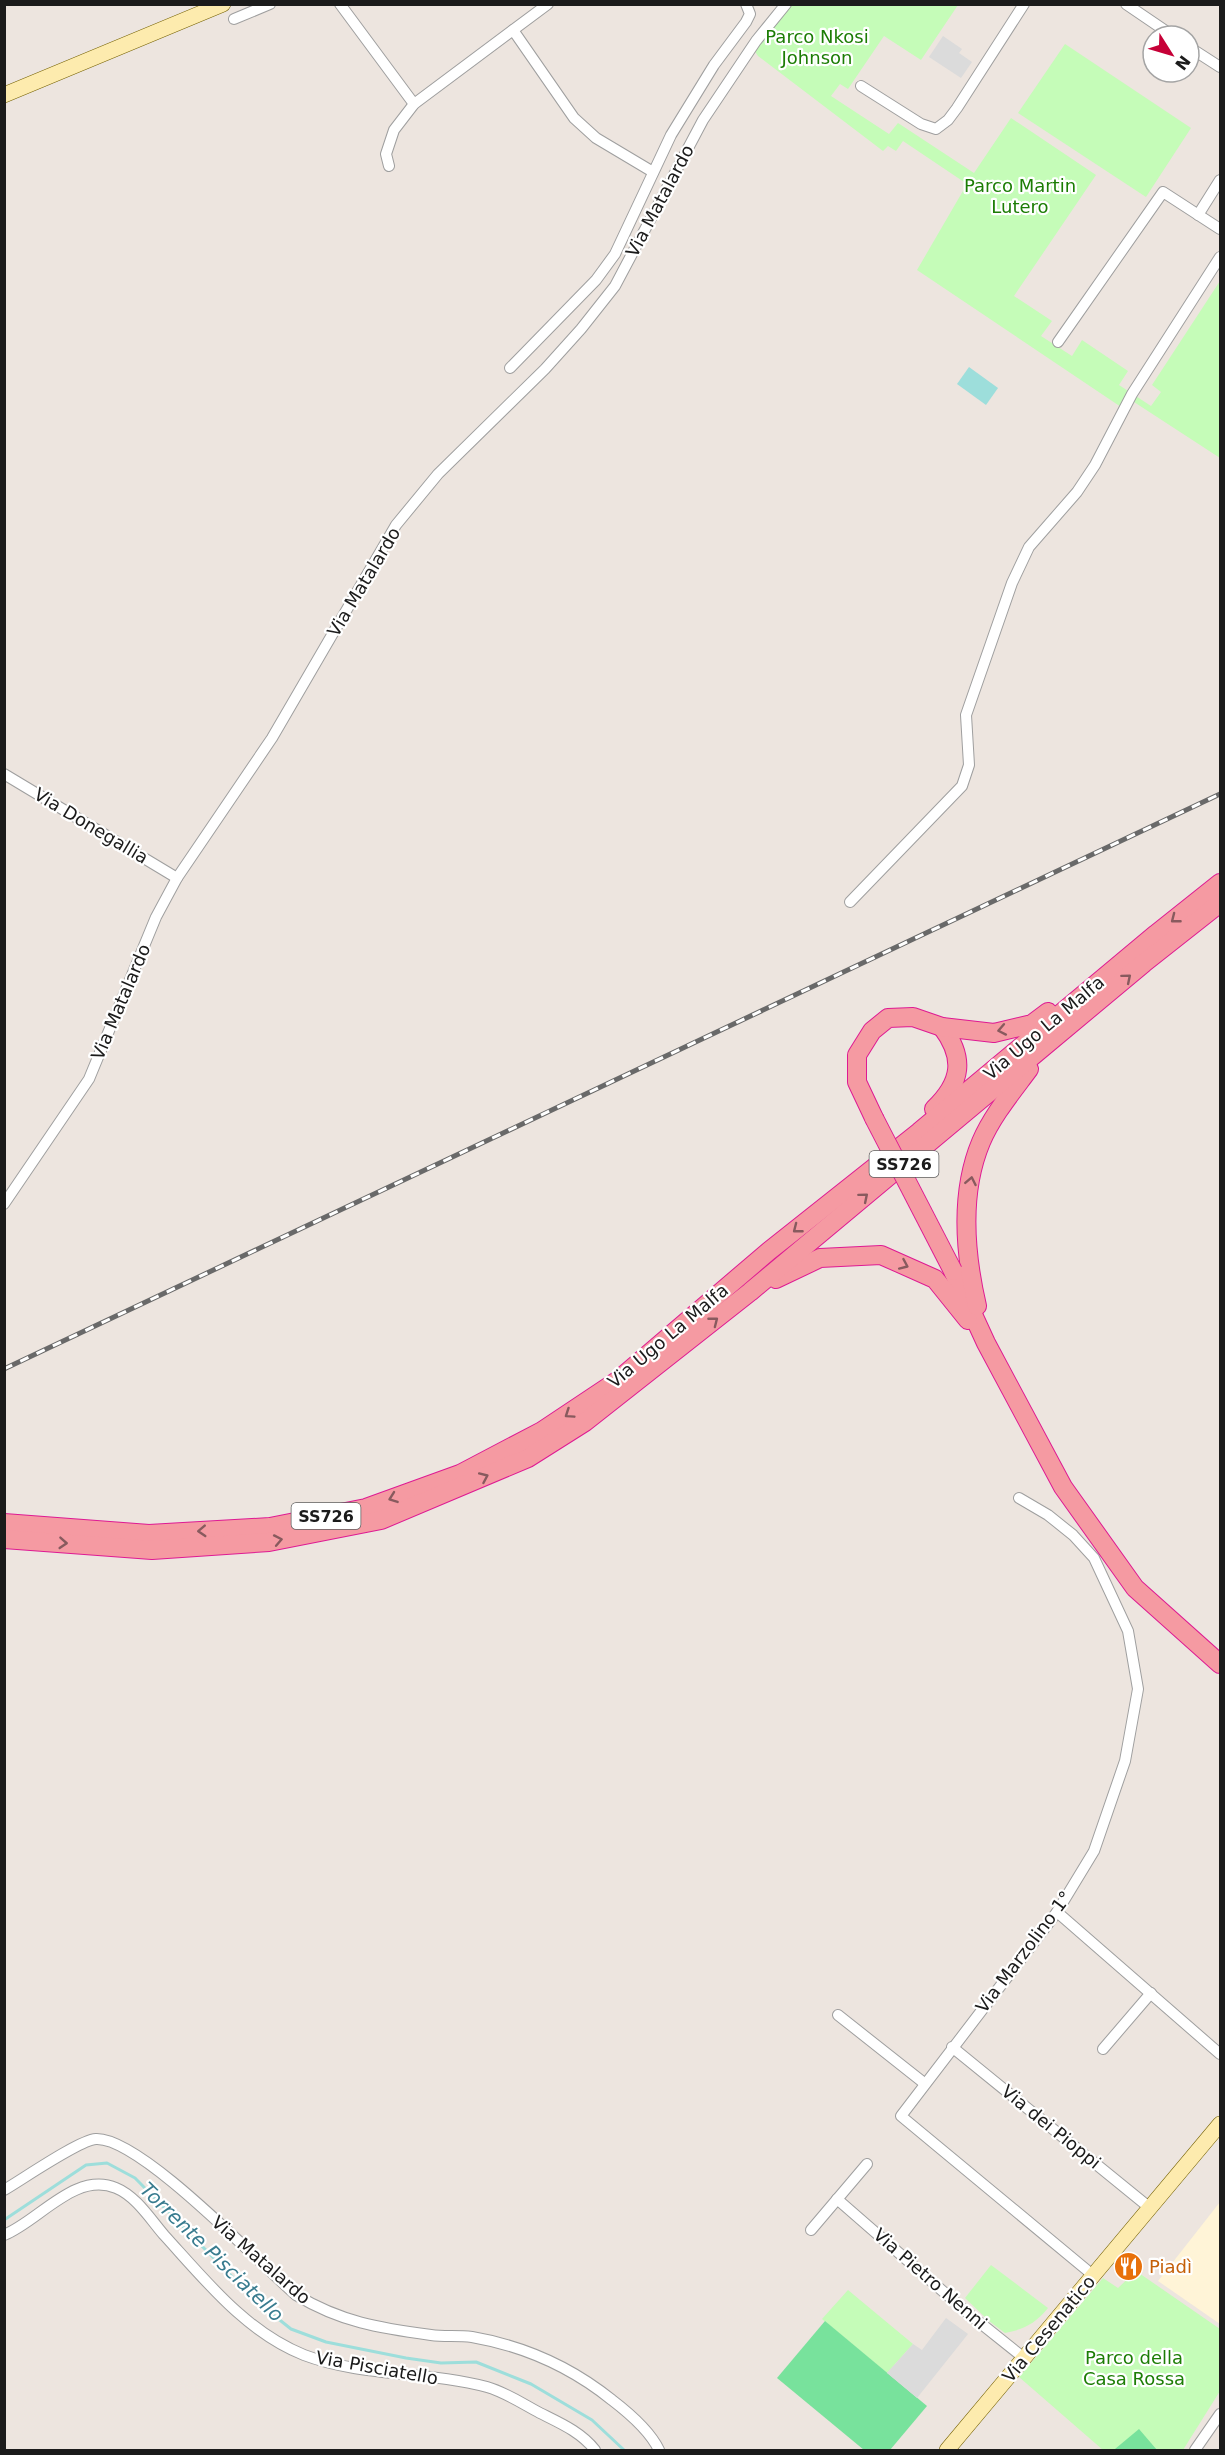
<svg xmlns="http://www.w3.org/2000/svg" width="1225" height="2455" viewBox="0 0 1225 2455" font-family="'DejaVu Sans',sans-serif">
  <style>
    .education { fill: #fff4d7 }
    .park { fill: #c5fcb8 }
    .pitch { fill: #78e29c }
    .parking { fill: #dbdbdb }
    .water { fill: #9ddedb }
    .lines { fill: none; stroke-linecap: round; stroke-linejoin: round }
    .stream { stroke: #9ddedb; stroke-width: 3 }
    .minor-casing { stroke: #9f9f9f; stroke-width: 12 }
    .secondary-casing { stroke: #746000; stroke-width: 16 }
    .trunk-casing { stroke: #de1a93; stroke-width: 20 }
    .minor { stroke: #fff; stroke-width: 10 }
    .secondary { stroke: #fdebae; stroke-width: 15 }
    .trunk { stroke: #f59aa2; stroke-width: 18 }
    .rail-casing { stroke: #696969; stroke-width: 5 }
    .rail { stroke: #fff; stroke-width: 3; stroke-dasharray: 9; stroke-linecap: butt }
    .trunk-bridge-casing { stroke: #de1a93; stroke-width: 20; stroke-linecap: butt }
    .trunk-bridge { stroke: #f59aa2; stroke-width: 18 }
    .oneway { stroke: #885a5e }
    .labels { text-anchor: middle; stroke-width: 4.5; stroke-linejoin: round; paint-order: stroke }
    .shield { fill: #fff; stroke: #5f5f5f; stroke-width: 1.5 }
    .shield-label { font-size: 16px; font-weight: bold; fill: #1b1b1b }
    .park-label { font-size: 18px; fill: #1c7d05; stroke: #fff }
    .street-label { font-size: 18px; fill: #1b1b1b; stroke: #fff }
    .food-label { font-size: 18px; fill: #c56008; stroke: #fff; text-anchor: start }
    .water-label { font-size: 20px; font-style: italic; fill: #397c8f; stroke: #fff }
  </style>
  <rect width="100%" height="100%" fill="#ede5df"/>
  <!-- education -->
  <polygon class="education" points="1220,2202 1220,2324 1158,2281"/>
  <!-- park -->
  <g class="park">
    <polygon points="791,5 958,5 921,60 884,36 848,89 840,84 831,96 889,134 898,123 974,173 1011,118 1096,175 1014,296 1052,321 1041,336 1072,356 1082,340 1128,371 1119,385 1151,406 1161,392 1152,385 1220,281 1220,458 1134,402 1124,409 917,270 967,184 903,141 896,151 888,146 883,151 758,56 754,50"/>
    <polygon points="1065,44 1191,128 1146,197 1018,113"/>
    <path d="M 991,2265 L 1048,2308 C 1035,2324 1024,2329 1005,2333 L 989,2321 L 965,2298 Z"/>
    <polygon points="1136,2271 1220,2329 1220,2391 1183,2450 1103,2450 1019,2377 1103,2278 1118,2288"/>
    <polygon points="848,2290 913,2344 887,2373 822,2319"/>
  </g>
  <!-- pitch -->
  <g class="pitch">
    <polygon points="825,2321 927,2406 890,2450 864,2450 777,2378"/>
    <polygon points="1139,2429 1157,2450 1117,2450 1115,2449"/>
  </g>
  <!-- parking -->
  <g class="parking">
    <polygon points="943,36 962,49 959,53 972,62 961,78 929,57"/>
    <polygon points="946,2318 968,2334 917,2398 887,2373 913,2344 922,2350"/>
  </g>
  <!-- water -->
  <polygon class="water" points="969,367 998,388 986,405 957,384"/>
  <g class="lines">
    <!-- stream -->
    <polyline class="stream" points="4,2220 86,2165 107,2163 135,2178 256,2301 291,2329 326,2342 406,2358 441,2363 476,2362 531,2384 592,2420 624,2450"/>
    <defs>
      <g id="minor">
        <polyline points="340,4 414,104"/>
        <polyline points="1126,4 1173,36"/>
        <polyline points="234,19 270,4"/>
        <polyline points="513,30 574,118 596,138 653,172"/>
        <polyline points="1189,47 1220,67"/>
        <polyline points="861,86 921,124 936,129 948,120 957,108 1024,4"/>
        <polyline points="389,166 386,154 394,130 414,104 548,4"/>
        <polyline points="1198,215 1220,180"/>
        <polyline points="1058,342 1163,192 1220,229"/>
        <polyline points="510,368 596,280 615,254 671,135 714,65 746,22 750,14 746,4"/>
        <polyline points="4,774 177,878"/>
        <polyline points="850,902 962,786 969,765 966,715 1012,583 1029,547 1077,492 1095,465 1132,394 1220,257"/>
        <polyline points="4,1204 89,1079 156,917 177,878 272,738 396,525 438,474 545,369 581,329 615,286 703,120 756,41 786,4"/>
        <polyline points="1019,1498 1048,1515 1073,1535 1094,1558 1128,1631 1138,1689 1125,1761 1094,1851 1057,1912 901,2116 1094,2276"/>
        <polyline points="1057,1912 1220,2054"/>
        <polyline points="838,2015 924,2083"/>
        <polyline points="952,2047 1150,2208"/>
        <polyline points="1103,2049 1151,1993"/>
        <path d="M 4,2190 C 23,2179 79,2140 96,2139 C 140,2137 258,2262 296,2295 C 341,2322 379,2328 431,2335 C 444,2337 458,2335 472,2337 C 524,2346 571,2367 612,2400 C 629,2413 650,2431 659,2450"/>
        <polyline points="837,2199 969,2314 1024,2358"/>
        <polyline points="811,2230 867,2164"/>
        <path d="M 4,2235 C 39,2221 75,2171 116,2188 C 136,2196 151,2220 164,2235 C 205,2280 246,2332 304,2355 C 362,2377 428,2371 487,2387 C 505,2392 523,2404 540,2413 C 560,2423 581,2432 595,2450"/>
        <polyline points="1195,2450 1220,2414"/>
      </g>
      <g id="secondary">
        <polyline points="4,95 223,4"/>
        <polyline points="947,2450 1220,2124"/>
      </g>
      <g id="trunk">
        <path d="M 934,1109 C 962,1082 965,1058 942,1027"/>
        <polyline points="874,1118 857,1082 857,1055 872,1031 888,1018 913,1017 942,1027 994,1033 1032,1024 1048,1012"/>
        <polyline points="953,1271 986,1343 1063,1487 1135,1588 1220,1664"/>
        <polyline points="776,1279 820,1258 881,1255 935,1279 968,1320"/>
        <path d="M 977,1306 C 965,1254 960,1192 981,1142 C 992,1116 1012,1092 1029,1069"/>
        <polyline points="4,1523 149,1534 270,1527 366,1508 460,1474 542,1431 617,1381 769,1251 919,1132 1156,934 1220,883"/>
        <polyline points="4,1539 152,1550 269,1542 381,1520 528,1458 585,1422 750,1292 1144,963 1220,903"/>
      </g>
    </defs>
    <!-- minor casing -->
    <use href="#minor" class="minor-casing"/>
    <!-- secondary casing -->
    <use href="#secondary" class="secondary-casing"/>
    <!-- trunk casing -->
    <use href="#trunk" class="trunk-casing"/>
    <!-- minor -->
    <use href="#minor" class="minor"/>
    <!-- secondary -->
    <use href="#secondary" class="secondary"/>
    <!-- trunk -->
    <use href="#trunk" class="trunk"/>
    <defs>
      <polyline id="rail" points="4,1369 1220,794"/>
    </defs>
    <!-- rail casing -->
    <use href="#rail" class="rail-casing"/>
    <!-- rail -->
    <use href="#rail" class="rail"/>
    <defs>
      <polyline id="trunk-bridge" points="874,1118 953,1271"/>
    </defs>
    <!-- trunk-bridge casing -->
    <use href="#trunk-bridge" class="trunk-bridge-casing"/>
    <!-- trunk-bridge -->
    <use href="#trunk-bridge" class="trunk-bridge"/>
  </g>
  <!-- one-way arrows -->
  <defs><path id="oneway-chevron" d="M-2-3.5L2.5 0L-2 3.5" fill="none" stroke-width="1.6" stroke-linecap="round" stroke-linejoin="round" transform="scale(1.5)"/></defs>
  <g class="oneway">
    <use href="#oneway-chevron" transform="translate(1175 919) rotate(142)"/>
    <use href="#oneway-chevron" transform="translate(1127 978) rotate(-40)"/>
    <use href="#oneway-chevron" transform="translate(1002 1030) rotate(169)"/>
    <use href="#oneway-chevron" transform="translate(971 1181) rotate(-79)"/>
    <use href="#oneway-chevron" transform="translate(864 1197) rotate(-40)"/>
    <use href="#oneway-chevron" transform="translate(797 1229) rotate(142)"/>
    <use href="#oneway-chevron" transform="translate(904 1265) rotate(24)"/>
    <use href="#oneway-chevron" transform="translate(714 1321) rotate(-38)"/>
    <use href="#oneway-chevron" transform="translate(569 1414) rotate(146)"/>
    <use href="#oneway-chevron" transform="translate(484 1477) rotate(-24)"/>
    <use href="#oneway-chevron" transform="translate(393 1498) rotate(160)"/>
    <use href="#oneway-chevron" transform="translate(202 1531) rotate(177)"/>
    <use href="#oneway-chevron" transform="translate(278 1540) rotate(-11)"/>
    <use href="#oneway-chevron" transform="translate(63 1543) rotate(4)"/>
  </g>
  <!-- icons -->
  <defs>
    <symbol id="restaurant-disc" viewBox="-11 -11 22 22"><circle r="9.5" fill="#e8710a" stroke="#fff"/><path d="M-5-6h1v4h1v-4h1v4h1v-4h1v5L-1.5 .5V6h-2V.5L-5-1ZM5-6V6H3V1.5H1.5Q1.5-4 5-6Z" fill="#fff"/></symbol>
  </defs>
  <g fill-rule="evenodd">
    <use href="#restaurant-disc" x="1112" y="2250" width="33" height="33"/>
  </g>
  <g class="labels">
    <!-- shield labels -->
    <g class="shield">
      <rect x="869.5" y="1151" width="69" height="26" rx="4.5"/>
      <rect x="291.5" y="1503" width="69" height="26" rx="4.5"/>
    </g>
    <g class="shield-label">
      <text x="904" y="1170">SS726</text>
      <text x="326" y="1522">SS726</text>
    </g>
    <!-- park labels -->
    <g class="park-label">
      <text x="817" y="43">Parco Nkosi<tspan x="817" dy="21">Johnson</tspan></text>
      <text x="1020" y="192">Parco Martin<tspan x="1020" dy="21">Lutero</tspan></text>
      <text x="1134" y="2364">Parco della<tspan x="1134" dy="21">Casa Rossa</tspan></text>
    </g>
    <!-- street labels -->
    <g class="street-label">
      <text transform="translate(660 201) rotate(-62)" y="6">Via Matalardo</text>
      <text transform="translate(364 582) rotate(-59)" y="6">Via Matalardo</text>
      <text transform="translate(91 826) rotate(31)" y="6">Via Donegallia</text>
      <text transform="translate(121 1002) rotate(-67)" y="6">Via Matalardo</text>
      <text transform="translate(1044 1028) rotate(-40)" y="6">Via Ugo La Malfa</text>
      <text transform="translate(668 1336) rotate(-40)" y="6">Via Ugo La Malfa</text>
      <text transform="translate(1024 1952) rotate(-53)" y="6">Via Marzolino 1°</text>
      <text transform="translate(1051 2127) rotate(39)" y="6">Via dei Pioppi</text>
      <text transform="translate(261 2260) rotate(41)" y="6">Via Matalardo</text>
      <text transform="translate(930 2279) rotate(41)" y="6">Via Pietro Nenni</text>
      <text transform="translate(1049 2329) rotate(-50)" y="6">Via Cesenatico</text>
      <text transform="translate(377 2368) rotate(10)" y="6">Via Pisciatello</text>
    </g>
    <!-- food labels -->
    <g class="food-label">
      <text x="1149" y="2273">Piadì</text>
    </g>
    <!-- water labels -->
    <g class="water-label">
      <text transform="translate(212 2252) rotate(44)" y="7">Torrente Pisciatello</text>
    </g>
  </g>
  <!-- border -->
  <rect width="1225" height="2455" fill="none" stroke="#1b1b1b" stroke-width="12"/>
  <!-- north arrow -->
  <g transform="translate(1171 54) rotate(127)"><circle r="28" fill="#ffffff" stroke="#a4a4a4" stroke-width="1.5"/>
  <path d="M0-4.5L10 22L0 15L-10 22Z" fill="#c60037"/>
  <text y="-9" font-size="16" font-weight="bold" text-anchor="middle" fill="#1b1b1b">N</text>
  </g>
</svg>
